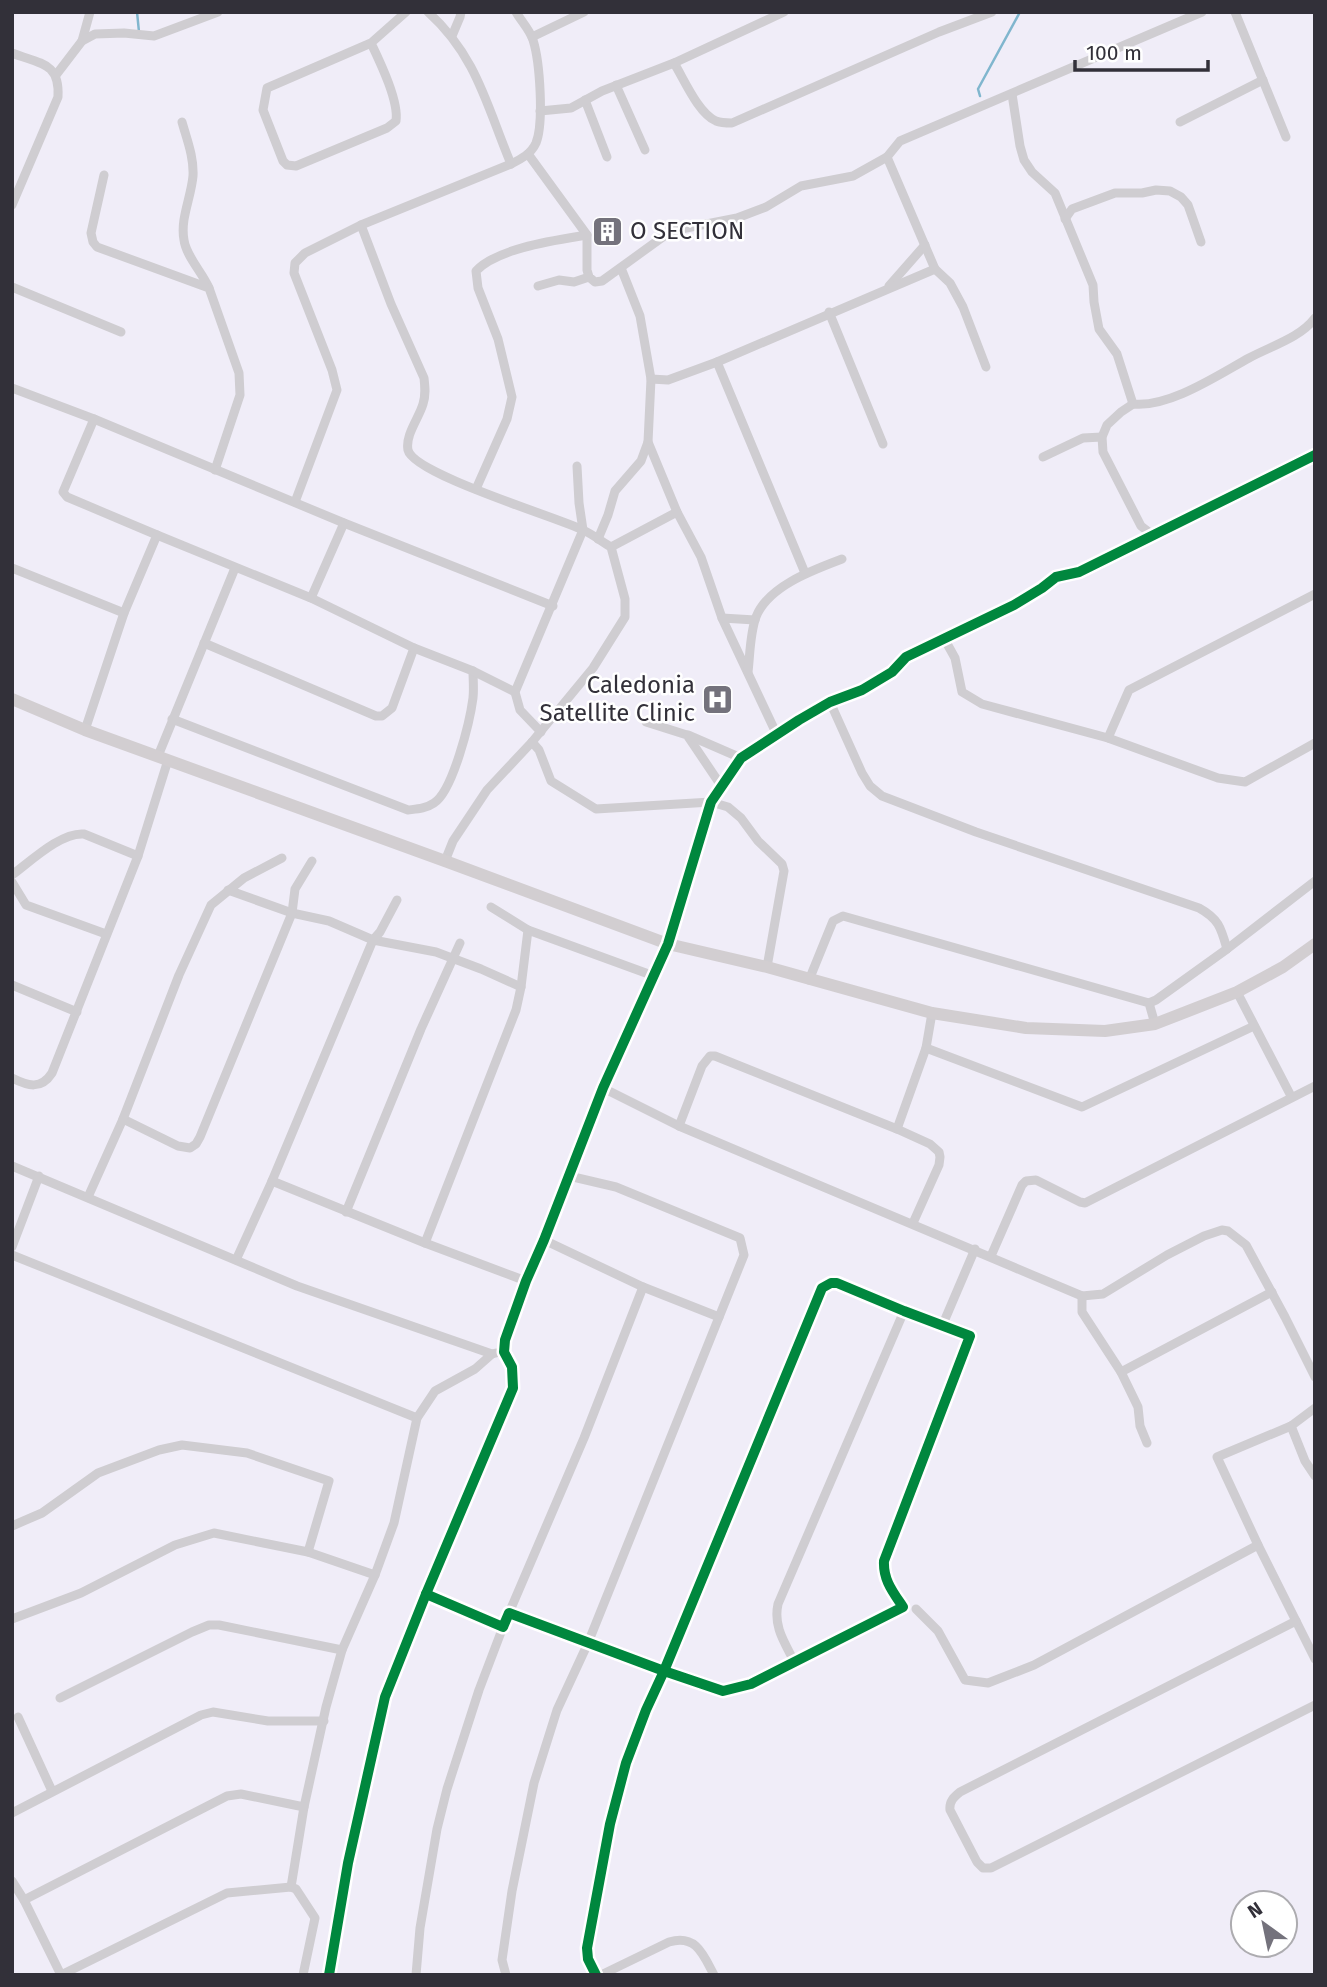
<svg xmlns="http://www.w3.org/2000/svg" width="1327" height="1987" viewBox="0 0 1327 1987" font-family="'Fira Sans',sans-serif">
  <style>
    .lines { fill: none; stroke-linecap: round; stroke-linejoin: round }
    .stream { stroke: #80b6ce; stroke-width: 2.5 }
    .street { stroke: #cfcdd1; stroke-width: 9 }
    .secondary { stroke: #d2ced1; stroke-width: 12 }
    .cycleway-casing { stroke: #fff; stroke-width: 15 }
    .cycleway { stroke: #00873e; stroke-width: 10 }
    .labels { text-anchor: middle; stroke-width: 5; stroke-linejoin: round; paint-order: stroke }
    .poi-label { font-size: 24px; fill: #323039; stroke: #fff; text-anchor: start }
  </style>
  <rect width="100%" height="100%" fill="#f0edf8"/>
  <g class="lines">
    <!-- stream -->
    <g class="stream">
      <polyline points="137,12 139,32"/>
      <polyline points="980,96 978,89 1020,12"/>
    </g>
    <!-- street -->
    <g class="street">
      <path d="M 428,12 C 477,56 487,107 511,164"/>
      <polyline points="1235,12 1286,137"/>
      <polyline points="452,36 460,17 461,12"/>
      <polyline points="532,37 584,12"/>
      <polyline points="82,41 90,12"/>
      <path d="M 371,43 C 380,62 399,101 396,121 L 387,128 L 296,166 L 287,165 L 283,161 L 263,110 L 267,88 L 371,43 L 406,12"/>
      <path d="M 12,53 C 40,64 60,62 58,97 L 12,205"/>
      <path d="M 674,63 C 684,79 698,113 716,121 C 721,123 726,123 732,123 L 939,32 L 992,12"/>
      <polyline points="56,75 82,41 95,34 124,33 154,36 218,12"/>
      <polyline points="616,85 645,150"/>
      <path d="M 1012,94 L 1020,146 L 1024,160 L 1032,172 L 1055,193 L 1093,285 L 1094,302 L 1099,329 L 1117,354 L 1133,404 C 1169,408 1218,375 1249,358 C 1271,346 1300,338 1315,318"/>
      <polyline points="585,100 607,157"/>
      <polyline points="540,111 571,108 602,91 674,63 784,12"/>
      <path d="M 182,122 C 187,140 194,157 193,176 C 191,198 180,219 184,240 C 186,256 202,272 209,288"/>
      <polyline points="1180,122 1263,80"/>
      <polyline points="528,154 587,235 587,270 589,277 595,282 602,281 671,231 737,218 766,207 801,186 853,176 887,157 900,141 1202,12"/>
      <polyline points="104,175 91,233 93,242 97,247 209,288 239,373 240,395 215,470"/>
      <polyline points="1065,219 1072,209 1115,193 1142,193 1156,190 1170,191 1181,197 1188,205 1201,242"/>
      <path d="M 361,225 L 391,304 L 424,378 C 425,387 426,395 423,404 C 419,418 405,435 408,450 C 413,474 556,517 583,530 C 592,534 601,541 611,547 L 625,599 L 625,617 L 593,668 L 532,742 L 487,790 L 453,841 L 445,861"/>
      <polyline points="621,268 640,316 651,379 648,442 677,512 701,557 722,618 777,735"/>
      <polyline points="935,269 950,283 963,307 986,367"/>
      <polyline points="538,286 559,280 574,282 589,277"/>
      <polyline points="889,286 925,245"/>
      <polyline points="12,287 121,332"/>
      <polyline points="829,312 883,444"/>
      <polyline points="717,362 805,573"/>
      <polyline points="651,379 668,380 717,362 935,269 887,157"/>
      <polyline points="12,388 94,419 344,523 553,606"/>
      <polyline points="1133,404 1121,412 1107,425 1102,437 1103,452 1141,526 1154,536"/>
      <polyline points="94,419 63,492 67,497 157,535"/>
      <polyline points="1043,457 1083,438 1102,437"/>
      <path d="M 476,489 L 507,419 L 512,397 L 498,339 L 478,288 L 476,271 C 497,248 557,240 587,235"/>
      <path d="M 295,502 L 337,390 L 332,370 L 294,273 L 295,263 L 305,253 L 361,225 L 511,164 C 521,159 531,154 536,143 C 544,123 540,62 533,40 C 530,30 521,21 516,12"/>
      <polyline points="598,539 608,515 615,491 641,461 648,442"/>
      <polyline points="611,547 677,512"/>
      <polyline points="12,568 124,613"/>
      <polyline points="311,598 344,523"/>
      <polyline points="722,618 755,620"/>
      <polyline points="945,640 955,658 962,692 982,704 1108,738 1218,778 1245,782 1315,743"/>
      <polyline points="204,643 376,716 382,716 392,708 414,648"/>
      <path d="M 748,672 C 750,655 750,633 756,617 C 768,586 813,570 842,559"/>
      <path d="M 830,702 L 862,773 L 870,786 L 882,796 L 976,832 L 1199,908 C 1219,919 1221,928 1227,949"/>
      <path d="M 172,719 L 408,810 C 417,809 425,809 434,803 C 453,791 470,721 473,698 C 474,689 473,679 473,671"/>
      <polyline points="646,722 687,735 722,787"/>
      <polyline points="85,730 124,613 157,535 311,598 414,648 473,671 515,692"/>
      <polyline points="541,732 520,710 515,692 583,530 579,503 577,466"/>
      <polyline points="688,735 741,758"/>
      <polyline points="1108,738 1129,690 1315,594"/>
      <polyline points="532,742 539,750 551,781 596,809 711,802 728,807 741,818 758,841 782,864 784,871 767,967"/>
      <polyline points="158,756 235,568"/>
      <path d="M 12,875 C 31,861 61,832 84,834 L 138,856"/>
      <polyline points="12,882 26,905 106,934"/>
      <polyline points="228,890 292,913 329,921 373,940 436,952 481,969 521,987"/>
      <polyline points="491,907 528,930 654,976"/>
      <polyline points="668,944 711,802 741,758 799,720 830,702 862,690 892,672 906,657 1014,605 1042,588 1056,577 1079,572 1315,455"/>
      <polyline points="809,980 833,921 843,916 1149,1003 1155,1024"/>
      <polyline points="12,985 77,1012"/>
      <polyline points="1237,992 1291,1096"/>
      <polyline points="1149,1003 1156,1000 1227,949 1315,881"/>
      <polyline points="926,1048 1082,1107 1254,1026"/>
      <path d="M 12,1078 C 28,1086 41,1090 52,1073 L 138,856 L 168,760"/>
      <polyline points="603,1088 679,1126 1082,1296 1103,1294 1167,1255 1204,1236 1222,1230 1228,1231 1246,1245 1285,1317 1315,1377"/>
      <polyline points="123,1119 178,1146 190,1148 196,1144 200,1137 292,913 295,889 312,861"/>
      <polyline points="679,1126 702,1066 710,1056 715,1056 897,1129 930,1144 939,1152 940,1157 939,1165 913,1223"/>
      <polyline points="897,1129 926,1048 932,1013"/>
      <polyline points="12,1166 297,1286 492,1354 496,1353"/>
      <polyline points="272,1181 425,1243 526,1281"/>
      <polyline points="88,1197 123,1119 179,975 211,905 244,878 282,858"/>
      <polyline points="346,1212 421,1029 460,943"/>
      <polyline points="544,1240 643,1287 719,1317"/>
      <polyline points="425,1243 516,1010 521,987 528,930"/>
      <polyline points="12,1247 39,1176"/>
      <polyline points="12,1255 417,1418"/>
      <polyline points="991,1256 1022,1185 1026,1181 1036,1180 1080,1202 1085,1203 1315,1086"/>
      <polyline points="236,1260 272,1181 373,940 380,932 397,900"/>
      <polyline points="1082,1296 1082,1312 1121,1372"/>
      <polyline points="943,1324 975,1249"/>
      <polyline points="1315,1408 1291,1426 1217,1457 1258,1545 1315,1659"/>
      <polyline points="1291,1426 1305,1461 1315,1476"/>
      <polyline points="1147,1443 1140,1426 1138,1407 1121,1372 1272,1292"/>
      <polyline points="12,1526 42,1513 98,1473 159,1450 182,1445 247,1453 329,1481 308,1552"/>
      <path d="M 426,1594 L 503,1627 L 509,1613 L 664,1671 L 723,1691 L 751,1684 L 903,1607 C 893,1592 883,1580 884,1561 L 970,1336 L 904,1311 L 837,1283 L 831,1283 L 822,1288 L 664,1671 L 646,1710 L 626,1763 L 610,1824 L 587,1948 L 588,1959 L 596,1975"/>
      <polyline points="916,1609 938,1631 965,1680 988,1683 1034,1665 1258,1545"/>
      <polyline points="509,1613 584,1438 643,1287"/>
      <polyline points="12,1619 81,1593 175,1545 214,1533 308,1552 375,1575"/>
      <path d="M 1296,1621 L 960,1792 C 954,1797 949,1801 950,1810 L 977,1862 L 983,1868 L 991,1868 L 1315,1705"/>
      <path d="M 795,1663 C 785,1643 773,1627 778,1604 L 904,1311"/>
      <polyline points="60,1698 192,1632 209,1625 219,1625 342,1650"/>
      <polyline points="18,1717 52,1791"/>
      <polyline points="12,1813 201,1715 213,1712 268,1721 324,1721"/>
      <polyline points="12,1881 24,1900"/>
      <polyline points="291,1887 304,1807 326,1707 342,1650 375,1575 394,1523 417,1418 435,1391 475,1369 492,1354"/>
      <polyline points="61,1975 24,1900 227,1796 241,1794 304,1807"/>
      <polyline points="61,1975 227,1893 291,1887 296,1889 315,1918 303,1975"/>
      <polyline points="329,1975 348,1863 385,1697"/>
      <polyline points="416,1975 420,1928 437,1829 447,1789 479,1690 503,1627"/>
      <polyline points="506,1975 502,1960 512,1891 534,1783 557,1710 588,1643 744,1255 740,1238 616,1187 569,1176"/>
      <path d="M 601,1975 L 669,1942 C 696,1934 703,1954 714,1975"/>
    </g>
    <!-- secondary -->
    <g class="secondary">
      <polyline points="12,699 85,730 445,861 668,944 767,967 932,1013 1026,1028 1105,1031 1155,1024 1237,992 1283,967 1315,944"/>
      <polyline points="385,1697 426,1594 513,1388 512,1367 504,1352 505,1340 526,1281 544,1240 603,1088 668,944"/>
    </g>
    <defs>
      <g id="cycleway">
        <path d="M 426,1594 L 503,1627 L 509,1613 L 664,1671 L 723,1691 L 751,1684 L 903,1607 C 893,1592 883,1580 884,1561 L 970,1336 L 904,1311 L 837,1283 L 831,1283 L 822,1288 L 664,1671 L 646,1710 L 626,1763 L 610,1824 L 587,1948 L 588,1959 L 596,1975"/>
        <polyline points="329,1975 348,1863 385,1697 426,1594 513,1388 512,1367 504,1352 505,1340 526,1281 544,1240 603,1088 668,944 711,802 741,758 799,720 830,702 862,690 892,672 906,657 1014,605 1042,588 1056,577 1079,572 1315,455"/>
      </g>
    </defs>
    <!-- cycleway casing -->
    <use href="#cycleway" class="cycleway-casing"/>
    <!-- cycleway -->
    <use href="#cycleway" class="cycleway"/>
  </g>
  <!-- icons -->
  <defs>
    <symbol id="building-square" viewBox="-11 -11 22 22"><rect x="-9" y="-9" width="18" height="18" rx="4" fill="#74727c" stroke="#fff"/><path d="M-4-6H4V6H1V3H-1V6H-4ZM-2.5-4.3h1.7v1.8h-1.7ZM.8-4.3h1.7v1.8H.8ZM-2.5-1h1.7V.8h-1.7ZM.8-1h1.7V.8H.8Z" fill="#fff"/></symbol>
    <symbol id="hospital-square" viewBox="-11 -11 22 22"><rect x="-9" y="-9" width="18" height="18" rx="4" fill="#74727c" stroke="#fff"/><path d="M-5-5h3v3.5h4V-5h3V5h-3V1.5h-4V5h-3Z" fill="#fff"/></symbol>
  </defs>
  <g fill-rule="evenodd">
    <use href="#building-square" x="590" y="214" width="35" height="35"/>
    <use href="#hospital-square" x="700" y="682" width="35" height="35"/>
  </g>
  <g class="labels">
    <!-- poi labels -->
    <g class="poi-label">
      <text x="630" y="239">O SECTION</text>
      <text x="695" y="693" text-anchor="end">Caledonia<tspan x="695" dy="28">Satellite Clinic</tspan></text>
    </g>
  </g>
  <!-- border -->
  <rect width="1327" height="1987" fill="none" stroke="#323039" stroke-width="28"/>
  <!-- north arrow -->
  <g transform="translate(1264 1924) rotate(327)"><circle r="33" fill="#ffffff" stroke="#adacb0" stroke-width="2"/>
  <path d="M0-5L12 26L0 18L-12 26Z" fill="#74727c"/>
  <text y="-10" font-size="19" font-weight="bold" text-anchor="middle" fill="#323039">N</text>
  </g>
  <!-- scale -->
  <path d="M1075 60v10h133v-10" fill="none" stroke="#323039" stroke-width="3.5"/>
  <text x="1086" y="60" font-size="21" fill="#323039" stroke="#ffffff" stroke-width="5" paint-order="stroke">100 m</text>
</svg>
